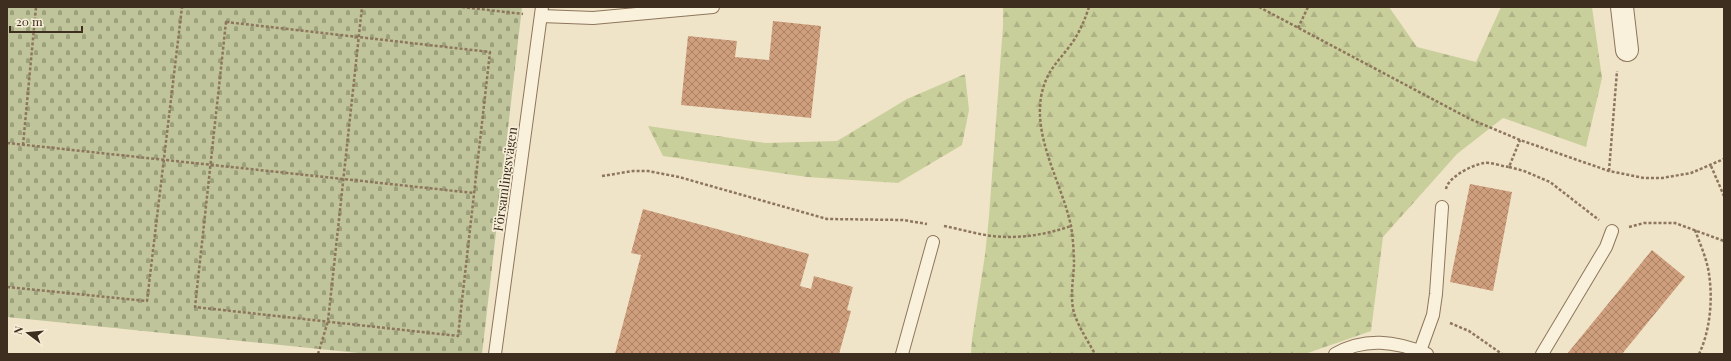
<svg xmlns="http://www.w3.org/2000/svg" width="1731" height="361" viewBox="0 0 1731 361" font-family="'Playfair Display',serif">
  <style>
    .forest { fill: url(#forest-firs) }
    .cemetery { fill: url(#cemetery-stones) }
    .building { fill: url(#building-cross-hatch) }
    .lines { fill: none; stroke-linecap: round; stroke-linejoin: round }
    .lane-casing { stroke: #8d765c; stroke-width: 14 }
    .street-casing { stroke: #8d765c; stroke-width: 24 }
    .path { stroke: #8d765c; stroke-width: 2.5; stroke-dasharray: 3 2; stroke-linecap: butt }
    .lane { stroke: #faf1dc; stroke-width: 12 }
    .street { stroke: #faf1dc; stroke-width: 22 }
    .labels { text-anchor: middle; stroke-width: 3.5; stroke-linejoin: round; paint-order: stroke }
    .street-label { font-size: 13px; fill: #3d2e20; stroke: #f7eed8 }
  </style>
  <defs>
    <pattern id="forest-firs" width="22" height="20" patternUnits="userSpaceOnUse"><rect width="22" height="20" fill="#c9cf9b"/><path d="M5 1l3.5 6h-7zM16 11l3.5 6h-7z" fill="#aeb285"/></pattern>
    <pattern id="cemetery-stones" width="16" height="16" patternUnits="userSpaceOnUse"><rect width="16" height="16" fill="#bfc49a"/><path d="M2 7V4a2 2 0 0 1 4 0v3zM10 15v-3a2 2 0 0 1 4 0v3z" fill="#9ca07d"/></pattern>
    <pattern id="building-cross-hatch" width="8" height="8" patternUnits="userSpaceOnUse"><rect width="8" height="8" fill="#cf9f7d"/><path d="M0 0l8 8M0 8l8-8" fill="none" stroke="#a98266"/></pattern>
  </defs>
  <rect width="100%" height="100%" fill="#f0e4c8"/>
  <!-- forest -->
  <g class="forest">
    <polygon points="1003,7 1389,7 1417,47 1476,62 1501,7 1592,7 1602,78 1586,147 1503,118 1457,154 1383,237 1371,331 1305,354 971,354 972,339 985,255 989,216 1003,26"/>
    <polygon points="965,74 969,110 962,145 898,183 807,177 663,156 648,126 765,143 837,141 907,99"/>
  </g>
  <!-- cemetery -->
  <polygon class="cemetery" points="7,7 522,7 482,354 368,354 7,317"/>
  <!-- building -->
  <g class="building">
    <polygon points="773,21 821,26 811,118 681,105 688,36 737,41 735,57 769,60"/>
    <polygon points="1470,184 1512,192 1493,291 1450,282"/>
    <polygon points="643,209 809,254 800,286 811,289 814,276 853,287 847,310 851,311 839,354 615,354 641,255 631,253"/>
    <polygon points="1652,250 1685,277 1622,354 1567,354"/>
  </g>
  <g class="lines">
    <defs>
      <g id="lane">
        <polyline points="541,16 593,18 713,7"/>
        <polyline points="1420,351 1433,315 1436,294 1442,207"/>
        <polyline points="495,354 542,7"/>
        <polyline points="902,354 933,242"/>
        <path d="M 1335,354 C 1365,337 1395,341 1427,354"/>
        <polyline points="1542,354 1606,247 1612,231"/>
      </g>
      <polyline id="street" points="1622,7 1627,50"/>
    </defs>
    <!-- lane casing -->
    <use href="#lane" class="lane-casing"/>
    <!-- street casing -->
    <use href="#street" class="street-casing"/>
    <!-- path -->
    <g class="path">
      <polyline points="462,7 523,14"/>
      <path d="M 1089,7 C 1085,19 1081,29 1074,40 C 1060,61 1046,69 1041,97 C 1034,140 1062,184 1071,226 C 1073,238 1074,253 1074,265 C 1073,281 1070,298 1074,313 C 1079,328 1088,341 1095,354"/>
      <polyline points="1259,7 1470,119 1520,140 1609,171 1644,178 1662,178 1691,173 1724,159"/>
      <polygon points="226,22 490,52 458,336 195,307"/>
      <polyline points="1298,28 1308,7"/>
      <polyline points="7,143 474,193"/>
      <polyline points="23,145 36,7"/>
      <polyline points="1711,166 1724,196"/>
      <polyline points="1509,167 1524,171 1550,182 1599,220"/>
      <polyline points="1609,171 1617,71"/>
      <polyline points="602,176 633,171 648,171 679,177 827,219 903,220 927,224"/>
      <path d="M 1446,189 C 1448,177 1472,165 1484,163 C 1491,162 1501,166 1509,167 L 1520,140"/>
      <path d="M 944,226 C 960,229 976,234 992,236 C 1019,239 1045,235 1071,226"/>
      <polyline points="1629,227 1644,223 1675,223 1724,241"/>
      <path d="M 1695,230 C 1700,244 1707,259 1709,274 C 1713,300 1710,331 1699,354"/>
      <polyline points="7,287 147,301 182,7"/>
      <polyline points="1450,323 1469,331 1502,354"/>
      <polyline points="318,354 328,321 362,7"/>
    </g>
    <!-- lane -->
    <use href="#lane" class="lane"/>
    <!-- street -->
    <use href="#street" class="street"/>
  </g>
  <g class="labels">
    <!-- street labels -->
    <g class="street-label">
      <text transform="translate(505 179) rotate(-82)" y="5">Församlingsvägen</text>
    </g>
  </g>
  <!-- border -->
  <rect width="1731" height="361" fill="none" stroke="#3d2e20" stroke-width="16"/>
  <!-- north arrow -->
  <g transform="translate(28 333) rotate(286)" stroke="#f7eed8" stroke-width="3" paint-order="stroke">
  <path d="M0-3L7 15L0 10L-7 15Z" fill="#3d2e20"/>
  <text y="-6" font-size="11" font-weight="bold" text-anchor="middle" fill="#3d2e20">N</text>
  </g>
  <!-- scale -->
  <path d="M10 26v6h72v-6" fill="none" stroke="#3d2e20" stroke-width="2"/>
  <text x="16" y="26" font-size="12" fill="#3d2e20" stroke="#f7eed8" stroke-width="3" paint-order="stroke">20 m</text>
</svg>
